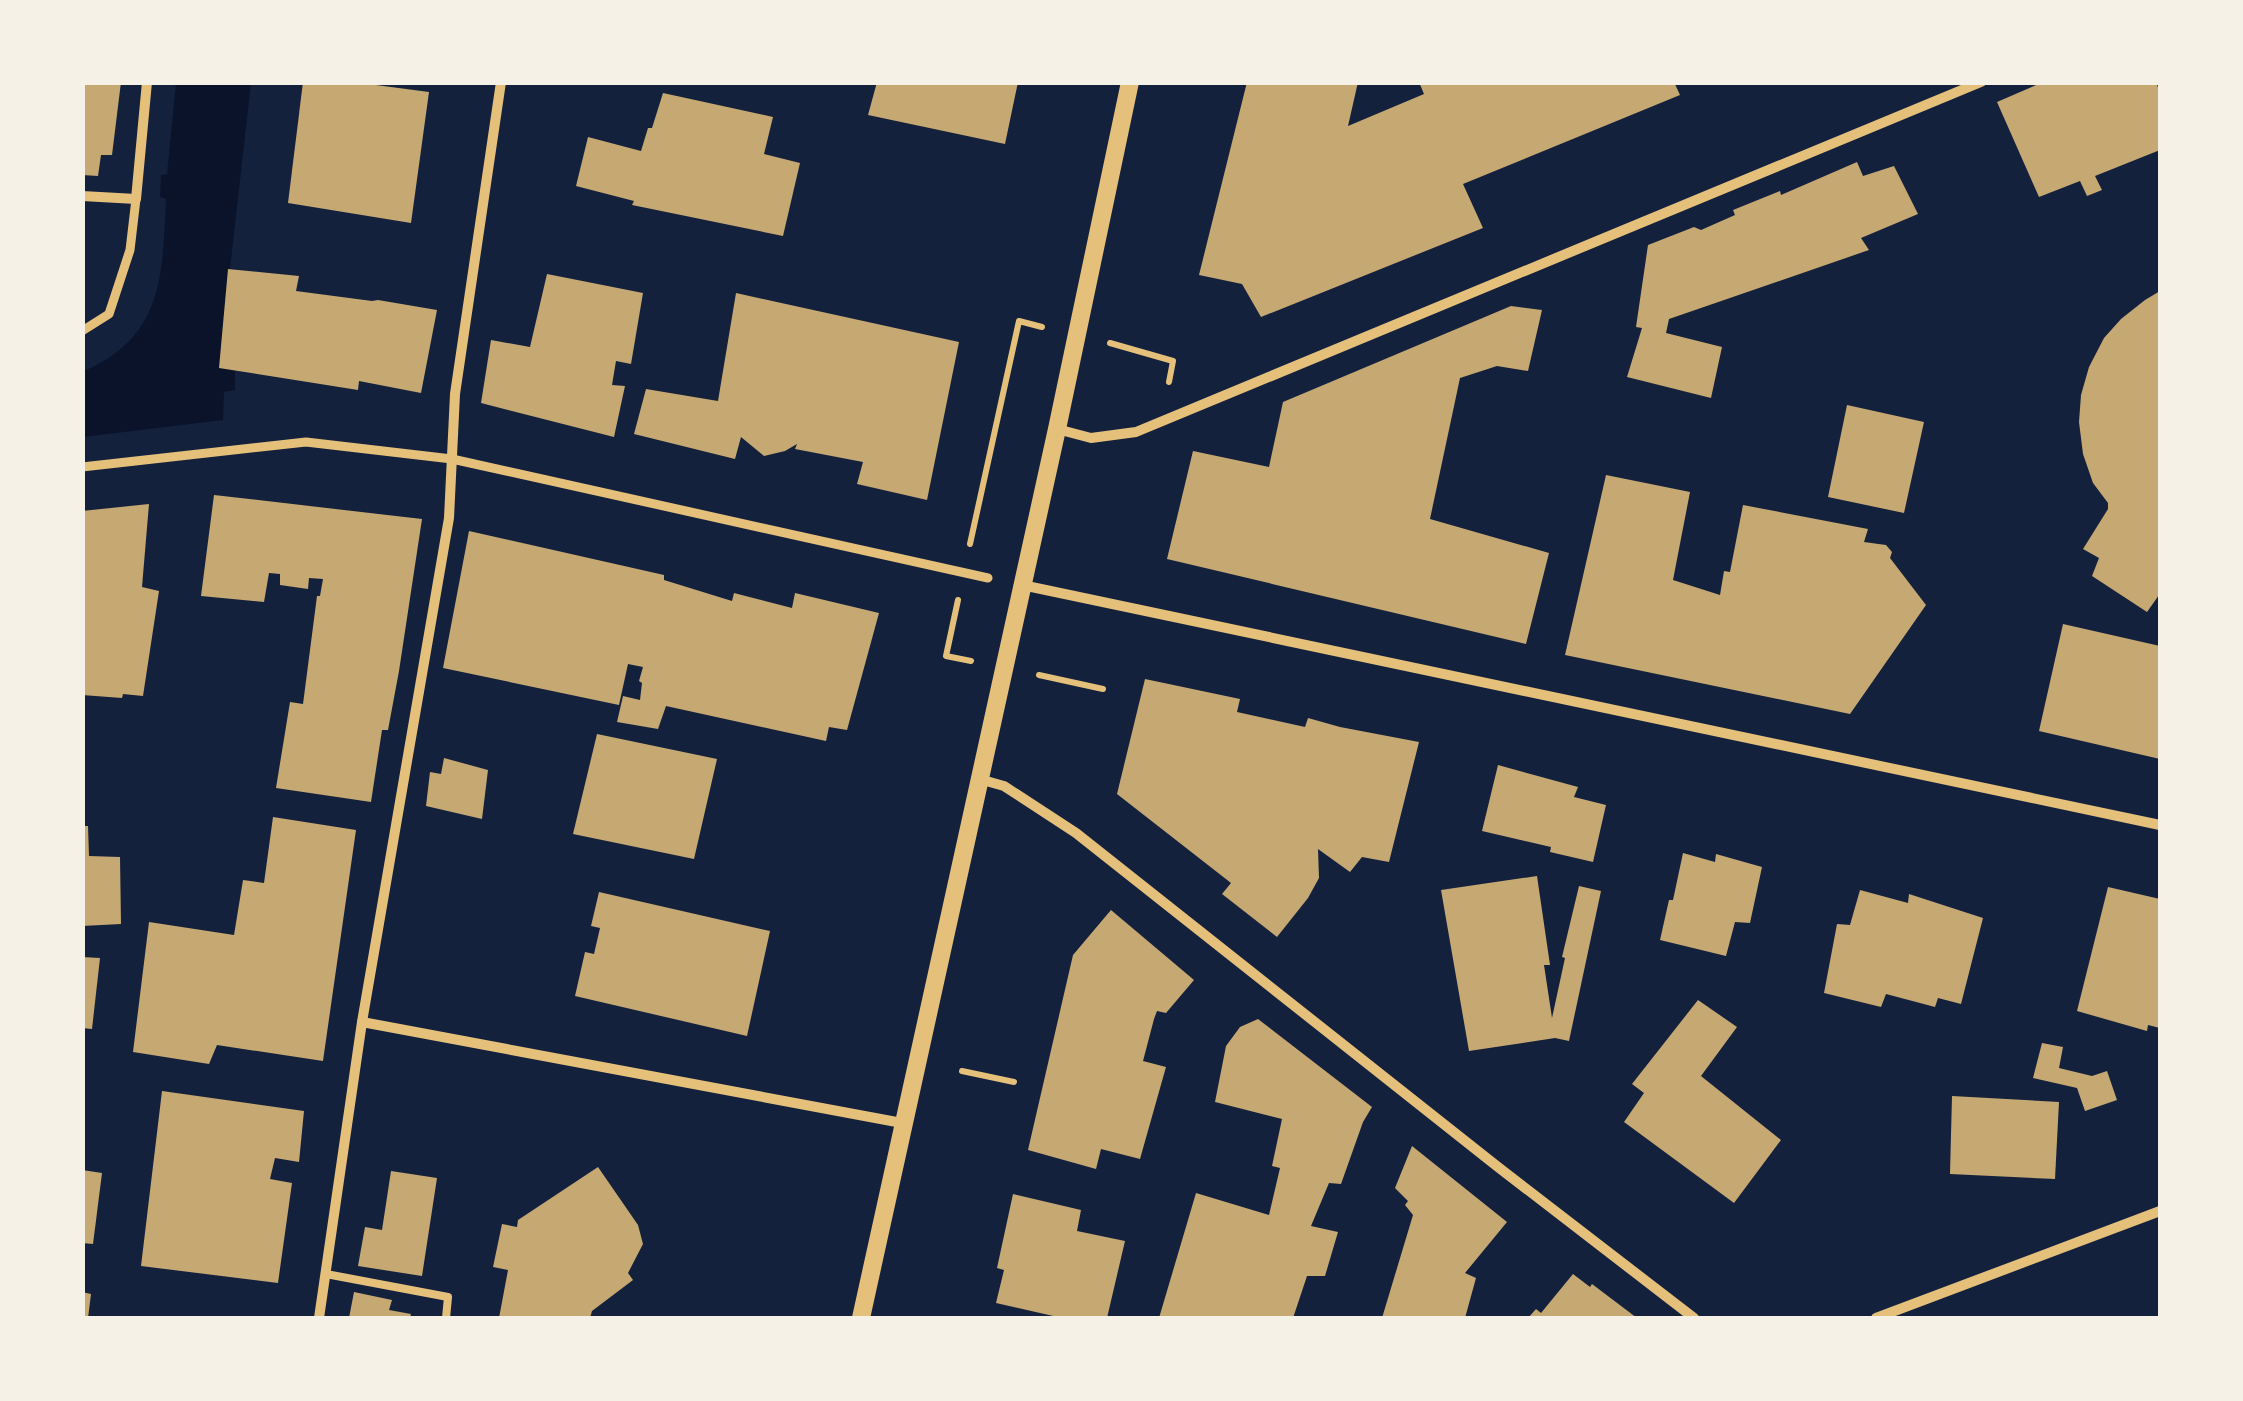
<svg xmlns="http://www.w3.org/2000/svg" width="2243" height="1401" viewBox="0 0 2243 1401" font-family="Lato,sans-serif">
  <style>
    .water { fill: #0b132b }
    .building { fill: #c6a872 }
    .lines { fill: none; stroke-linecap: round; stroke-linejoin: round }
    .path { stroke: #e5c07b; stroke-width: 6 }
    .service { stroke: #e5c07b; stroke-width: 8 }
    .pedestrian { stroke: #e5c07b; stroke-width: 9 }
    .minor { stroke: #e5c07b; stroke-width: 10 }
    .tertiary { stroke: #e5c07b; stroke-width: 18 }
  </style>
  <rect width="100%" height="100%" fill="#14213d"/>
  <!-- water -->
  <path class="water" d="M 176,83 L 251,83 L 219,367 L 235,370 L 235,390 L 224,392 L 223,420 L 83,437 L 82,372 C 164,337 162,276 166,199 L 160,197 L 161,175 L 167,174 Z"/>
  <!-- building -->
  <g class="building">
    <polygon points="82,82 121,82 112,155 101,155 98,176 82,175"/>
    <polygon points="303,82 353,82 429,92 411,223 288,203"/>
    <polygon points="877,82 1018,82 1005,144 868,115"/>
    <polygon points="1247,82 1358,82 1348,126 1424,94 1419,82 1674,82 1680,95 1463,184 1483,228 1261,317 1242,284 1199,275"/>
    <polygon points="2043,82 2156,82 2160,93 2160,150 2095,176 2102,190 2087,196 2080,181 2039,197 1997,102"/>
    <polygon points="663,93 773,117 764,154 800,163 783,236 632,205 634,201 576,186 588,137 641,151 648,128 652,128"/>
    <polygon points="1857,162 1863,176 1894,166 1918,214 1861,238 1869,250 1669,319 1666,333 1722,347 1711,398 1627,377 1642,328 1636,327 1648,245 1694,227 1701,230 1735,215 1733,210 1780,191 1781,195"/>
    <polygon points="228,269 299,276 296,291 372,301 378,300 437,310 421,393 359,381 358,390 219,368"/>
    <polygon points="547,274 643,293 631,364 616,361 612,385 625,386 614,437 481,403 491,340 530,347"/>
    <polygon points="2160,291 2160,596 2159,595 2147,612 2092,576 2099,558 2083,549 2108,509 2108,503 2093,483 2083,454 2079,422 2081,395 2089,367 2104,338 2121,319 2145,300"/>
    <polygon points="736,293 959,342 927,500 857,484 863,462 795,449 797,444 785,451 764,456 741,437 735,459 634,434 646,389 718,401"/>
    <polygon points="1511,306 1542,310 1528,371 1497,366 1460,378 1430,519 1549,553 1526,644 1167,559 1193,451 1269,467 1283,402"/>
    <polygon points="1847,405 1924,422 1904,513 1828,497"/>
    <polygon points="1606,475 1690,492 1673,580 1720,595 1724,571 1730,572 1743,505 1868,529 1864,542 1886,545 1892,552 1890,558 1926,605 1850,714 1565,655"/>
    <polygon points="214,495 422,519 399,671 388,730 382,730 371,802 276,788 290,702 303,704 317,596 320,596 323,579 309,578 308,589 280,585 280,574 269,573 264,602 201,596"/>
    <polygon points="149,504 142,587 159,591 143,696 123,694 122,698 82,695 82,511"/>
    <polygon points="469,531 664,575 664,580 732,601 734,593 792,608 795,593 879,613 847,730 829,727 826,741 666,706 658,729 617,722 623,696 640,700 642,683 639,681 643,667 628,664 619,705 443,668"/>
    <polygon points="2063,624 2160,646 2160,759 2039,731"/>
    <polygon points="1145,679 1240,699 1237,712 1305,727 1308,718 1340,727 1419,742 1389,862 1362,857 1350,872 1318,849 1319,878 1308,898 1277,937 1222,894 1231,883 1117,794"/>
    <polygon points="597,734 717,759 694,859 573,834"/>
    <polygon points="444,758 488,770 482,819 426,806 430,772 441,774"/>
    <polygon points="1498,765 1578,787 1574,797 1606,805 1593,862 1550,852 1551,847 1482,831"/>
    <polygon points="273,817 356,830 323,1061 217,1045 209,1064 133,1052 149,922 234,935 243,880 264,883"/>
    <polygon points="82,826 88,826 89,856 120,857 121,924 82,926"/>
    <polygon points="1683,853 1715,862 1716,854 1762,867 1750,923 1735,922 1726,956 1660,940 1669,900 1673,900"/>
    <polygon points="1537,876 1550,965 1544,965 1552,1018 1565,958 1562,957 1579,886 1601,891 1569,1041 1555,1038 1469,1051 1441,890"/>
    <polygon points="2108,887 2160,899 2160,1028 2148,1025 2147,1031 2077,1011"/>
    <polygon points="1860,890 1908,903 1909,894 1983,918 1961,1004 1938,998 1935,1007 1886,994 1881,1007 1824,993 1837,924 1850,925"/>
    <polygon points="599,892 770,931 747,1036 575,996 585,952 594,954 600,928 591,926"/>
    <polygon points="1111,910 1194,980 1166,1013 1157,1011 1154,1019 1143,1061 1166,1067 1140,1159 1101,1149 1096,1169 1028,1150 1073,955"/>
    <polygon points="82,957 100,958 92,1029 82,1028"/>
    <polygon points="1698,1000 1737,1027 1701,1076 1781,1140 1734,1203 1624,1122 1644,1093 1632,1084"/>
    <polygon points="1258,1019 1372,1107 1363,1122 1341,1184 1329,1183 1311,1226 1338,1232 1325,1276 1307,1276 1293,1318 1159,1318 1196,1193 1269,1215 1280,1168 1272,1166 1282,1119 1215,1102 1226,1046 1240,1027"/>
    <polygon points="2042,1043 2063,1047 2059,1068 2092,1076 2107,1071 2117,1100 2085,1111 2077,1088 2033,1078"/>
    <polygon points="162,1091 304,1111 299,1162 275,1158 270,1179 292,1183 278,1283 141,1266"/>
    <polygon points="1952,1096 2059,1102 2055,1179 1950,1174"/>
    <polygon points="1412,1146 1507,1222 1465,1273 1476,1278 1465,1318 1382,1318 1413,1215 1405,1205 1408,1201 1395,1188"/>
    <polygon points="598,1167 638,1225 643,1244 628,1273 633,1280 592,1311 590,1318 499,1318 508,1270 493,1267 502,1224 517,1227 518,1220"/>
    <polygon points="82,1170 102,1173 93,1244 82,1243"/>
    <polygon points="391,1171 437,1178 422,1276 358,1266 365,1227 382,1230"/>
    <polygon points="1013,1194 1081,1210 1077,1231 1125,1241 1107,1318 1062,1318 996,1303 1004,1270 997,1268"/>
    <polygon points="1573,1274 1590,1287 1592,1284 1637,1318 1528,1318 1536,1309 1541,1313"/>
    <polygon points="82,1292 91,1294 88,1318 82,1318"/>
    <polygon points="354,1292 392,1300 389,1310 411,1314 410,1318 349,1318"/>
  </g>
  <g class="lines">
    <!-- path -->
    <g class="path">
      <polyline points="1110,343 1173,361 1169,382"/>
      <polyline points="970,544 1019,321 1042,327"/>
      <polyline points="958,600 946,656 971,661"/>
      <polyline points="1039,675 1103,689"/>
      <polyline points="962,1071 1014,1082"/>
    </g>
    <!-- service -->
    <polyline class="service" points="326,1274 448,1297 446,1318"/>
    <!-- pedestrian -->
    <g class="pedestrian">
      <polyline points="82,331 109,314 130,250 136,199"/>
      <polyline points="82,467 306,442 452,459 988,578"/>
    </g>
    <!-- minor -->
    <g class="minor">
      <polyline points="82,196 136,199 147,82"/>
      <polyline points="1057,429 1091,438 1136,432 1981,82"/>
      <polyline points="1022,585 2160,825"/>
      <polyline points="979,779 1004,786 1076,833 1498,1167 1694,1318"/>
      <polyline points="362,1022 902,1123"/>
      <polyline points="319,1318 362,1022 449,518 455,394 501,82"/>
      <polyline points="1876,1318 2160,1211"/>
    </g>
    <!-- tertiary -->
    <polyline class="tertiary" points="861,1318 1057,429 1130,82"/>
  </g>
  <!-- border -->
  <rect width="2243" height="1401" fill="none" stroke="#f6f1e7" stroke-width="170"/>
</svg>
